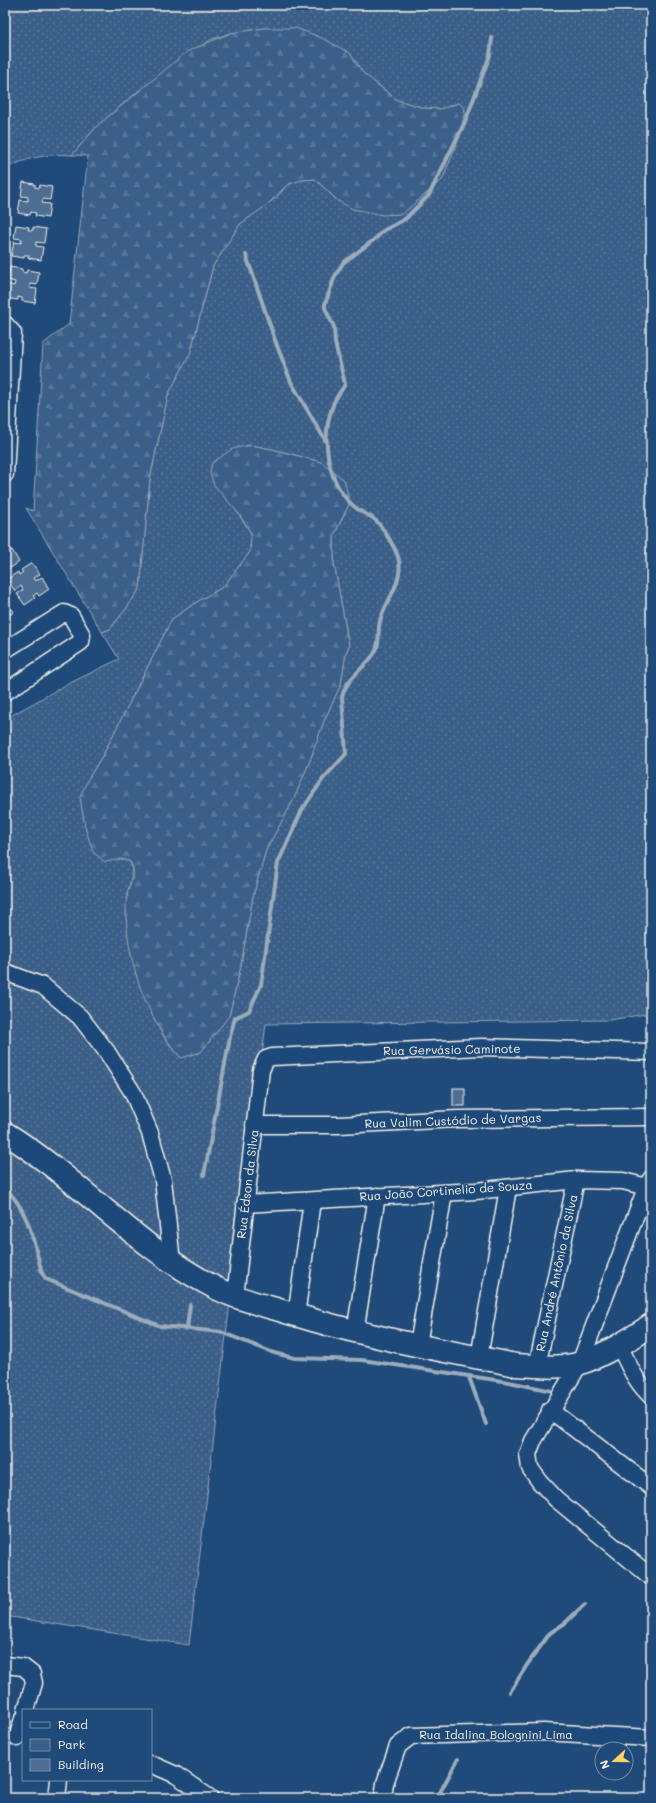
<svg xmlns="http://www.w3.org/2000/svg" width="656" height="1803" viewBox="0 0 656 1803" font-family="Mali,sans-serif">
  <style>
    .green { fill: url(#green-dots); stroke: #97a8b8; fill-rule: evenodd }
    .forest { fill: url(#forest-firs); stroke: #97a8b8 }
    .lines { fill: none; stroke-linecap: round; stroke-linejoin: round }
    .stream { stroke: #9cacbb; stroke-width: 4 }
    .building { fill: #4d6e92; stroke: #f4f1e8 }
    .street-casing { stroke: #f4f1e8; stroke-width: 19 }
    .secondary-casing { stroke: #f4f1e8; stroke-width: 25 }
    .street { stroke: #1f4a7a; stroke-width: 16 }
    .secondary { stroke: #1f4a7a; stroke-width: 22 }
    .labels { text-anchor: middle; stroke-width: 3; stroke-linejoin: round; paint-order: stroke }
    .street-label { font-size: 12px; fill: #f4f1e8; stroke: #1f4a7a }
  </style>
  <defs>
    <pattern id="green-dots" width="8" height="8" patternUnits="userSpaceOnUse"><rect width="8" height="8" fill="#3a5f88"/><path d="M2 2h.1M6 6h.1" fill="none" stroke="#577699" stroke-width="1.8" stroke-linecap="round"/></pattern>
    <pattern id="forest-firs" width="22" height="20" patternUnits="userSpaceOnUse"><rect width="22" height="20" fill="#3a5f88"/><path d="M5 1l3.5 6h-7zM16 11l3.5 6h-7z" fill="#577699"/></pattern>
  </defs>
  <rect width="100%" height="100%" fill="#1f4a7a"/>
  <filter id="ink" filterUnits="userSpaceOnUse"><feTurbulence type="fractalNoise" baseFrequency=".025" numOctaves="2"/><feDisplacementMap in="SourceGraphic" scale="8" xChannelSelector="R" yChannelSelector="G"/><feConvolveMatrix kernelMatrix="1 2 1 2 8 2 1 2 1" color-interpolation-filters="sRGB"/></filter>
  <g filter="url(#ink)">
    <!-- green -->
    <path class="green" d="M 5,5 L 651,5 L 651,1013 L 610,1020 L 266,1024 L 229,1310 L 189,1645 L 5,1616 L 5,719 L 60,688 L 119,659 L 102,632 L 110,629 L 126,609 L 140,588 L 150,479 L 168,395 L 190,354 L 213,266 L 240,224 L 277,197 L 287,185 L 301,180 L 315,179 L 338,201 L 429,190 L 442,180 L 463,125 L 459,103 L 440,109 L 424,108 L 397,100 L 363,73 L 350,53 L 265,28 L 231,33 L 210,40 L 142,88 L 98,125 L 72,155 C 49,153 25,158 5,169 ZM 250,445 L 272,449 L 321,462 L 350,502 L 334,535 L 334,563 L 349,646 L 346,653 L 341,684 L 324,721 L 309,763 L 293,800 L 266,850 L 253,896 L 240,970 L 229,1016 L 181,1058 L 167,1042 L 154,1019 L 136,974 L 127,895 L 133,869 L 129,861 L 121,859 L 87,781 L 104,753 L 172,619 L 200,600 L 223,587 L 250,552 L 251,533 L 231,503 Z"/>
    <!-- forest -->
    <g class="forest">
      <polygon points="265,28 296,28 322,38 350,53 363,73 397,100 424,108 440,109 459,103 465,108 460,137 442,180 402,214 383,215 353,209 338,201 315,179 301,180 287,185 266,206 240,224 213,266 190,354 168,395 150,479 140,588 126,609 110,629 102,632 26,508 33,511 43,344 69,324 88,156 72,155 98,125 188,51 231,33"/>
      <path d="M 250,445 L 272,449 L 321,462 L 344,480 L 350,502 L 334,535 L 334,563 L 349,646 L 346,653 L 341,684 L 324,721 L 309,763 L 293,801 L 266,850 L 253,896 L 240,970 L 229,1016 L 201,1052 L 181,1058 C 147,1019 128,966 126,914 C 126,908 126,902 127,896 C 128,887 135,878 133,869 C 133,866 131,863 129,861 L 121,859 L 105,862 L 93,852 L 85,827 L 80,797 L 87,781 L 104,753 L 172,619 L 200,600 L 223,587 L 250,552 L 251,533 L 239,514 L 214,485 L 210,473 L 212,463 L 232,449 Z"/>
    </g>
    <g class="lines">
      <!-- stream -->
      <g class="stream">
        <polyline points="246,255 276,343 291,382 325,440"/>
        <path d="M 204,1175 L 231,1032 L 235,1018 L 249,1011 L 261,985 L 278,863 L 302,810 L 323,779 L 346,754 L 342,697 C 346,678 364,669 374,654 C 381,644 377,632 380,621 C 385,602 403,583 399,561 C 398,552 382,525 374,519 C 369,515 362,513 356,508 C 327,485 320,439 333,405 C 335,397 342,391 345,384 L 335,343 L 334,327 L 325,308 L 325,304 L 335,276 L 343,263 L 375,239 L 383,231 L 405,219 L 429,195 L 465,122 L 490,55 L 492,38"/>
        <path d="M 5,1188 C 29,1210 34,1243 42,1273 L 46,1279 L 160,1326 L 221,1332 L 274,1353 L 295,1358 L 362,1360 L 509,1382 L 552,1391"/>
        <polyline points="187,1328 190,1305"/>
        <polyline points="469,1377 486,1424"/>
        <polyline points="510,1692 527,1665 550,1633 565,1623 585,1604"/>
        <polyline points="437,1798 458,1759"/>
      </g>
    </g>
    <!-- building -->
    <g class="building">
      <polygon points="23,182 35,184 35,187 39,188 40,185 52,187 50,200 43,199 42,203 50,204 48,218 35,216 36,213 31,212 30,215 18,213 20,200 28,201 28,197 21,196"/>
      <polygon points="16,225 29,227 28,230 33,230 33,227 46,229 44,243 36,242 36,246 43,247 41,260 28,258 29,255 24,255 24,258 11,256 14,242 21,243 22,239 14,238"/>
      <polygon points="10,267 22,269 22,272 26,273 27,270 39,272 37,285 30,284 29,288 37,289 35,303 22,301 22,298 18,297 18,300 5,298 7,284 14,286 15,282 8,280"/>
      <polygon points="12,550 19,562 9,569 7,566 5,567 5,554"/>
      <polygon points="32,563 40,574 33,578 35,581 42,577 49,589 39,596 37,593 33,596 35,598 25,605 17,594 23,590 21,586 15,591 7,579 18,572 19,575 23,572 21,570"/>
      <polygon points="6,601 14,612 5,618 5,602"/>
      <rect x="453" y="1088" width="12" height="18"/>
    </g>
    <g class="lines">
      <defs>
        <g id="street">
          <polyline points="5,324 13,333 5,474"/>
          <polyline points="5,650 64,613 71,616 82,635 81,642 5,692"/>
          <polyline points="5,972 43,986 80,1017 107,1052 133,1093 150,1133 163,1180 172,1262"/>
          <polyline points="254,1125 339,1125 458,1119 651,1117"/>
          <polyline points="651,1179 646,1188 580,1363 533,1441 528,1454 530,1468 540,1482 556,1499 651,1577"/>
          <polyline points="245,1204 476,1191 576,1180 623,1181 651,1188"/>
          <polyline points="235,1297 261,1070 266,1059 272,1057 481,1047 651,1052"/>
          <polyline points="296,1316 312,1201"/>
          <polyline points="355,1332 377,1196"/>
          <polyline points="418,1345 444,1193"/>
          <path d="M 619,1345 C 628,1363 635,1382 651,1396"/>
          <polyline points="479,1358 508,1188"/>
          <polyline points="537,1367 576,1180"/>
          <polyline points="550,1410 651,1487"/>
          <polyline points="5,1665 23,1667 32,1674 34,1683 26,1710"/>
          <polyline points="17,1738 23,1719"/>
          <polyline points="151,1764 176,1775 210,1798"/>
          <polyline points="57,1798 59,1780"/>
          <polyline points="383,1798 385,1783 398,1746 411,1736 543,1732 651,1738"/>
        </g>
        <path id="secondary" d="M 5,1133 C 78,1178 135,1246 212,1286 C 236,1299 263,1305 289,1313 C 363,1336 440,1350 516,1365 C 537,1366 561,1369 581,1363 C 602,1356 633,1338 651,1325"/>
      </defs>
      <!-- street casing -->
      <use href="#street" class="street-casing"/>
      <!-- secondary casing -->
      <use href="#secondary" class="secondary-casing"/>
      <!-- street -->
      <use href="#street" class="street"/>
      <!-- secondary -->
      <use href="#secondary" class="secondary"/>
    </g>
  </g>
  <g class="labels">
    <!-- street labels -->
    <g class="street-label">
      <text transform="translate(452 1050) rotate(-1)" y="4">Rua Gervásio Caminote</text>
      <text transform="translate(453 1121) rotate(-2)" y="4">Rua Valim Custódio de Vargas</text>
      <text transform="translate(248 1184) rotate(-83)" y="4">Rua Édson da Silva</text>
      <text transform="translate(446 1191) rotate(-4)" y="4">Rua João Cortinelio de Souza</text>
      <text transform="translate(557 1273) rotate(-78)" y="4">Rua André Antônio da Silva</text>
      <text x="496" y="1739">Rua Idalina Bolognini Lima</text>
    </g>
  </g>
  <!-- margin -->
  <rect width="656" height="1803" fill="none" stroke="#1f4a7a" stroke-width="20"/>
  <rect x="10" y="10" width="636" height="1783" fill="none" stroke="#f4f1e8" stroke-width="1.5" filter="url(#ink)"/>
  <!-- legend -->
  <rect x="22" y="1709" width="130" height="72" fill="#1f4a7a" stroke="#748da6"/>
  <rect x="30" y="1722" width="20" height="6" fill="#1f4a7a" stroke="#748da6"/>
  <text x="58" y="1729" font-size="12" fill="#f4f1e8">Road</text>
  <rect x="30" y="1739" width="20" height="12" fill="#3a5f88" stroke="#748da6"/>
  <text x="58" y="1749" font-size="12" fill="#f4f1e8">Park</text>
  <rect x="30" y="1759" width="20" height="12" fill="#4d6e92" stroke="#748da6"/>
  <text x="58" y="1769" font-size="12" fill="#f4f1e8">Building</text>
  <!-- north arrow -->
  <g transform="translate(614 1761) rotate(249)"><circle r="19" fill="#1f4a7a" stroke="#748da6"/>
  <path d="M0-3L7 15L0 10L-7 15Z" fill="#ffd166"/>
  <text y="-6" font-size="11" font-weight="bold" text-anchor="middle" fill="#f4f1e8">N</text>
  </g>
</svg>
